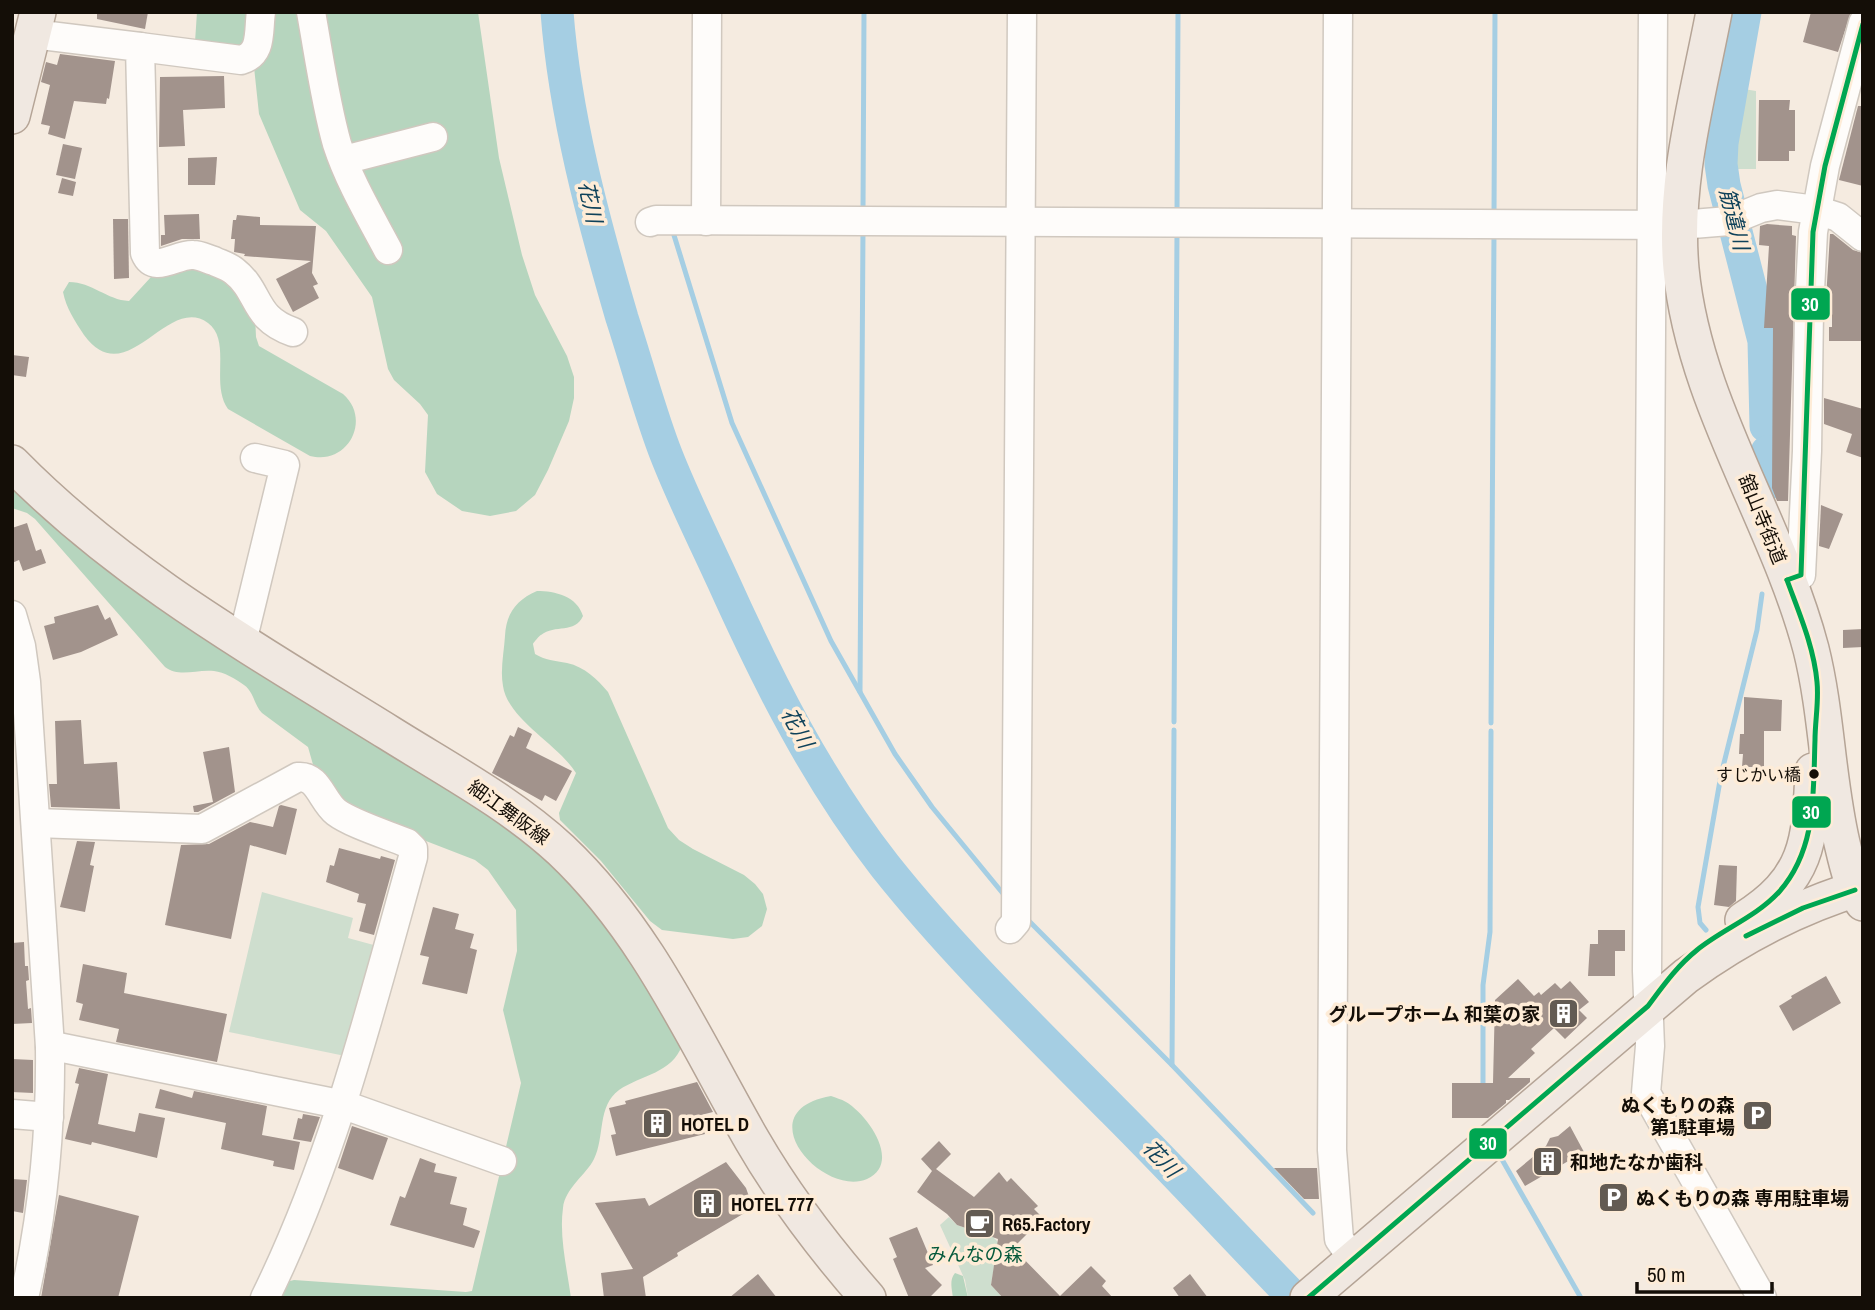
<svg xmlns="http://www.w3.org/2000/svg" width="1875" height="1310" viewBox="0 0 1875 1310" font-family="'Archivo Narrow','Noto Sans JP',sans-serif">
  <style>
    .green { fill: #cedece }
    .forest { fill: #b6d5be }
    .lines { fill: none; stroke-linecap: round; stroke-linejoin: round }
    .stream { stroke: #a5cee3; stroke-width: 5 }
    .river { stroke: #a5cee3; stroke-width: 33 }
    .building { fill: #a2938c }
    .minor-casing { stroke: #d0c8bf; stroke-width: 31 }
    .major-casing { stroke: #b5a496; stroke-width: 38 }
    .minor { stroke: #fefcfa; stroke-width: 28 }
    .major { stroke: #f0e8e1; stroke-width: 35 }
    .bus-1-casing { stroke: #feecd7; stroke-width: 10 }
    .bus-1 { stroke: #00a651; stroke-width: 5 }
    .bus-dot { fill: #140e07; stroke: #feecd7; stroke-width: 2.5 }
    .labels { text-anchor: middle; stroke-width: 7; stroke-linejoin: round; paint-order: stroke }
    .bus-label { font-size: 17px; fill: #140e07; stroke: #feecd7; text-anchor: end }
    .street-label { font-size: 19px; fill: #140e07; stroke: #feecd7 }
    .poi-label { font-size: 19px; font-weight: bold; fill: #140e07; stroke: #feecd7; text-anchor: start }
    .park-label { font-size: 19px; fill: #05593b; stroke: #feecd7 }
    .water-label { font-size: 21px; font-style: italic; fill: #0f425a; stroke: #feecd7 }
    .line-badge { stroke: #feecd7; stroke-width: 2.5 }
    .badge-label { font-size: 19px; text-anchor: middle; font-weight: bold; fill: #fff }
  </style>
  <rect width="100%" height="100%" fill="#f5ebe0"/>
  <!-- green -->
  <g class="green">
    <polygon points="1738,88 1756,91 1756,169 1738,169 1737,215 1727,174 1726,154"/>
    <polygon points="262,892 353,918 348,938 381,947 350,1057 229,1032"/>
    <polygon points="949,1217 957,1225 993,1237 998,1242 991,1285 1003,1298 968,1298 965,1280 940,1225"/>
  </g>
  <!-- forest -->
  <g class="forest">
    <polygon points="197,12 478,12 499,158 522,255 535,295 567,356 574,377 574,398 569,421 548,470 535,495 516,511 490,516 462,511 437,494 425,472 428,415 420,404 394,380 388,369 372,297 326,231 300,210 259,114 254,67 195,42"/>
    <path d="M 188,262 L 225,273 L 255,315 L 256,337 L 259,346 L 343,394 C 372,419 348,466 310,456 L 228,409 C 210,384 232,341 208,323 C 167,293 127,394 84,335 C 75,321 66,308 63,292 L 69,282 C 92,282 107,300 129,301 L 151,277 L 161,271 Z"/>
    <path d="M 12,480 L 495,813 L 601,911 L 682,1045 C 673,1073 641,1075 619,1090 C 597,1106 605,1137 594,1159 C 586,1175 565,1188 563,1208 C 559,1236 567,1269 571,1298 L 273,1298 L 286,1282 L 294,1280 L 466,1292 L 472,1291 L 521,1083 L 503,1010 L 517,951 L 516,910 L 488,870 L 475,860 L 346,810 L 316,775 L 308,747 L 262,713 C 254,705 254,692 244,685 C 236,679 224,672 214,671 C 196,669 180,678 165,667 L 35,519 L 27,513 L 12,508 Z"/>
    <path d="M 537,591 C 555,591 577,596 583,616 C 575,634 555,624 541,635 C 540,635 533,643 533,644 L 535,654 C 545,660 555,661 567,663 C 585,667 597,679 608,692 L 668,828 L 679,840 L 693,849 L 744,875 L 755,884 L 763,894 L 767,909 L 762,926 L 748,937 L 733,939 L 662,930 L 650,921 L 601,861 L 560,820 L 559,813 L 576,773 C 558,744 508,720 503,686 C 500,670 504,652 505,636 C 506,614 516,600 537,591 Z"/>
    <path d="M 831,1096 C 836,1098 841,1099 846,1102 C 868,1115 902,1163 867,1179 C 823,1198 745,1111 831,1096 Z"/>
    <path d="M 955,1273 L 963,1276 L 968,1298 L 953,1298 C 952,1289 949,1280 955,1273 Z"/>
  </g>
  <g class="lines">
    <!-- stream -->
    <g class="stream">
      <polyline points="863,211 864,12"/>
      <polyline points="1177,213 1178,12"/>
      <polyline points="1494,214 1495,12"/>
      <polyline points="673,232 732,423 831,641 895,754 932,807 1005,896"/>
      <polyline points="860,692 863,229"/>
      <polyline points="1174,722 1177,232"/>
      <polyline points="1491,723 1494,233"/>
      <polyline points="1027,919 1172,1065 1313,1213"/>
      <polyline points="1706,930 1700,923 1698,907 1721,775 1757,630 1762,594"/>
      <polyline points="1172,1065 1174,730"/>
      <polyline points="1483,1088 1483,985 1490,932 1491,731"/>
      <polyline points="1500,1156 1581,1298"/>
    </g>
    <!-- river -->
    <g class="river">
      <path d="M 557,12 C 565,116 593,219 622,318 C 636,361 648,406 664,449 C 681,494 703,537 723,581 C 768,681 817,779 885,866 C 955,954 1035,1031 1114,1111 C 1175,1172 1234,1236 1294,1298"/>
      <polyline points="1745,12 1722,143 1721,164 1724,185 1764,341 1766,426"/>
      <polyline points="1767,452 1767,484"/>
    </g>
  </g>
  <!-- building -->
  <g class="building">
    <polygon points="97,12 148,12 145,29 97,19"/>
    <polygon points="1811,12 1851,12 1838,52 1803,42"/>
    <polygon points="60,54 115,61 109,99 107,98 106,104 74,101 65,139 48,134 50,126 41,124 50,85 41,82 46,62 57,65"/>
    <polygon points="224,76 225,108 183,110 185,146 159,147 160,77"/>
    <polygon points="1759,100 1790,100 1789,110 1795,110 1795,151 1789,151 1789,161 1758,161"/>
    <polygon points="1858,106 1863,106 1863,186 1839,180"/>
    <polygon points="63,144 82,148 75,179 56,175"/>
    <polygon points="217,157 215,185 188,185 188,158"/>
    <polygon points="62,178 76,182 73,196 58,193"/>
    <polygon points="199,214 200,239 182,239 161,246 161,235 165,235 164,215"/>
    <polygon points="237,215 260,217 260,225 316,226 312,273 318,284 313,286 319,298 293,312 276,279 311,261 244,256 245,254 234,252 235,239 231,239 233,220 236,220"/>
    <polygon points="113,219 128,219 129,278 114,279"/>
    <polygon points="1767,224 1792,226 1792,235 1796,236 1788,501 1777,501 1772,488 1773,328 1764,328 1769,246 1759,245 1760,226"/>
    <polygon points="1830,234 1833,234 1853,250 1863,253 1863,341 1829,341 1829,327 1832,327 1832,299 1826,299"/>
    <polygon points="12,355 29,357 26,377 12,375"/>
    <polygon points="1824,398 1863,409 1863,458 1846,452 1852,434 1824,424"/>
    <polygon points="1821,505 1843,514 1829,549 1819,546"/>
    <polygon points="27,523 36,551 41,549 46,563 23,571 19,560 12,563 12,528"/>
    <polygon points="98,605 105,620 110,617 118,635 81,652 53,660 44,626 55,623 54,617"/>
    <polygon points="1863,629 1863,647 1843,648 1843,630"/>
    <polygon points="1744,697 1782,700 1781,731 1764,731 1764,767 1742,767 1743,754 1739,754 1740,734 1744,734"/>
    <polygon points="81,720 84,764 117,762 120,809 51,807 49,784 57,784 55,721"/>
    <polygon points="518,727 532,734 526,748 572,771 556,801 545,795 542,801 492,773 510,735 514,737"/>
    <polygon points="229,747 235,792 198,812 194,812 193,806 213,802 203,752"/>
    <polygon points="281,805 297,809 286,855 250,845 231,939 165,925 181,845 209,844 250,822 273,827 279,806"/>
    <polygon points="77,841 95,842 90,865 94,866 85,912 60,907"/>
    <polygon points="339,848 380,859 381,856 395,860 374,935 359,931 366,904 357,902 359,894 326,882 330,865 334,866"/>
    <polygon points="1719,865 1737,866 1736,901 1729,907 1714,905"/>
    <polygon points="433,907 459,914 455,929 474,934 470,948 477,950 467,994 422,984 429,957 420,955"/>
    <polygon points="1598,930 1625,930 1625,951 1615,951 1615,976 1588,976 1590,944 1598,944"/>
    <polygon points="24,942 25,966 28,966 29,980 26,981 28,1009 31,1008 32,1023 12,1024 12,943"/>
    <polygon points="83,964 127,973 124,993 227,1014 217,1062 116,1042 119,1029 79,1020 83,1004 76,1002"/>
    <polygon points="1826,976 1841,1003 1793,1031 1779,1006 1792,998 1791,996"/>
    <polygon points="1518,979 1534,996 1539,992 1541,995 1555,983 1561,989 1570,981 1589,1002 1579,1010 1587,1018 1565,1039 1554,1028 1531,1049 1535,1053 1508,1078 1530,1078 1530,1082 1509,1100 1506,1100 1506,1103 1488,1118 1452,1118 1452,1083 1493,1083 1495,1000"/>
    <polygon points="12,1059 33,1060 33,1093 12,1092"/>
    <polygon points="79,1068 108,1074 98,1124 135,1132 139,1113 165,1118 157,1158 92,1142 91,1145 65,1139 79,1084 75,1083"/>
    <polygon points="697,1082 713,1112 701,1115 705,1134 616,1156 611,1135 616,1134 609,1108 626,1104 625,1101"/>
    <polygon points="160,1089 192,1098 194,1091 267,1106 262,1135 300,1142 294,1170 273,1166 274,1161 221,1149 226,1123 155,1108"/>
    <polygon points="303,1114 320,1117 311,1142 293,1139 298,1118 302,1119"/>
    <polygon points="352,1126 388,1138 373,1180 338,1168"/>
    <polygon points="1570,1126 1584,1152 1525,1186 1516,1171 1546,1146 1550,1138 1558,1136"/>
    <polygon points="939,1141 951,1154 936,1169 974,1197 999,1172 1007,1182 1011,1178 1038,1206 1034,1209 1043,1218 1013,1248 1060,1296 1091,1266 1106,1281 1102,1286 1113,1298 1003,1298 991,1285 998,1239 957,1225 947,1214 917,1192 932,1171 921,1159"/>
    <polygon points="420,1158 436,1164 434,1172 457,1177 450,1204 467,1208 463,1225 480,1231 474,1248 390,1225 400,1196 405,1198"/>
    <polygon points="726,1162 746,1188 753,1208 677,1253 678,1256 643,1277 646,1298 604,1298 601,1273 633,1269 595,1203 645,1198 649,1206"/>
    <polygon points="1274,1168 1317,1168 1319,1199 1304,1199"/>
    <polygon points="12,1179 27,1180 23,1213 12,1211"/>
    <polygon points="59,1195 139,1216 118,1298 41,1298"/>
    <polygon points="917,1227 933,1265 925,1268 942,1285 929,1298 909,1298 893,1259 897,1257 889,1238"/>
    <polygon points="758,1274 777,1298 729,1298"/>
    <polygon points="1190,1274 1208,1298 1180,1298 1173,1288"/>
  </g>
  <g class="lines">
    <defs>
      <g id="minor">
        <path d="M 311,12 C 319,56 325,101 337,144 C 349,181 370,216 388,250"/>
        <polyline points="1338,12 1332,1150 1339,1239 1353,1259"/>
        <polyline points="1653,12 1647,971 1650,1046 1646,1093 1762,1298"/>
        <path d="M 33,34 L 140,47 L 145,253 C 154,275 176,254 193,255 C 200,255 207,259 214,261 C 220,264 228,266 234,271 C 261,292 252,318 293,332"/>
        <path d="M 140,47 L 241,60 C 263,54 258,31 261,12"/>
        <polyline points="344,160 433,137"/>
        <polyline points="706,221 707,12"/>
        <polyline points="650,222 656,220 1680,225 1729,221 1761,208 1777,205 1816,210 1838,217 1863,237"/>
        <polyline points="1787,580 1801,575 1807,451 1809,310 1813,232 1825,166 1863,23"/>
        <path d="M 12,615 L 21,646 L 26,682 L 50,1047 C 51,1131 43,1215 24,1298"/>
        <polyline points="242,642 285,465 255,458"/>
        <path d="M 36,823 L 202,829 L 298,777 C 318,775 322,801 336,812 C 352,824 388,835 407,843 L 413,849 L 413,857 C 371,1007 334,1158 265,1298"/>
        <polyline points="1010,929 1016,922 1022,12"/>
        <polyline points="50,1047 58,1047 344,1105 502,1161"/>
        <polyline points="12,1114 49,1117"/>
      </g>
      <g id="major">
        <path d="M 1714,12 C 1698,96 1673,183 1681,269 C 1694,404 1777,520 1811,649 C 1827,713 1827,779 1842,843 C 1847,864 1851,884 1863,903"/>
        <polyline points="12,116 38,12"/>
        <path d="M 12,463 C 123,576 257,651 389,733 C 448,770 510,803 561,850 C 647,931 694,1039 752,1140 C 785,1197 824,1248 868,1298"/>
        <path d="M 1743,920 C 1808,879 1810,843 1813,771"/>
        <path d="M 1308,1298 L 1686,976 C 1740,937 1798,906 1863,887"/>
      </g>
    </defs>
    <!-- minor casing -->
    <use href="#minor" class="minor-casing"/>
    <!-- major casing -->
    <use href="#major" class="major-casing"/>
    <!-- minor -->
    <use href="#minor" class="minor"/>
    <!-- major -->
    <use href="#major" class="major"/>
    <defs>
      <g id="bus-1">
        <polyline points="1787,580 1801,575 1813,232 1825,166 1863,24"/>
        <polyline points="1746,936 1803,908 1855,890"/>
        <path d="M 1308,1298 L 1648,1006 C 1663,986 1677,966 1697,950 C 1723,929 1756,917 1779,892 C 1817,849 1813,794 1815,740 C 1815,721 1819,701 1817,682 C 1814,647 1799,613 1787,580"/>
      </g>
    </defs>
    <!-- bus-1 casing -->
    <use href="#bus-1" class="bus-1-casing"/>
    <!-- bus-1 -->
    <use href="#bus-1" class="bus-1"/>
  </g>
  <!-- icons -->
  <defs>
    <symbol id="building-square" viewBox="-11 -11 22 22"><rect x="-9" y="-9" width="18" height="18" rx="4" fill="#635b53" stroke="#feecd7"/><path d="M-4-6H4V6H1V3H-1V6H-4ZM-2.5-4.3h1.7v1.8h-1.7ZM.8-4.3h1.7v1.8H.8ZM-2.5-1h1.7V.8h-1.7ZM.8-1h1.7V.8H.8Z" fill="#fff"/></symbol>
    <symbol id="parking-square" viewBox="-11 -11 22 22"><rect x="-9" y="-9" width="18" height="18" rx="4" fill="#635b53" stroke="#feecd7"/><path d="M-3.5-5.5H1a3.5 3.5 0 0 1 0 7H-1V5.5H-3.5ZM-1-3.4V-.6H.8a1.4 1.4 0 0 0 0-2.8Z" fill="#fff"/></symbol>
    <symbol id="cafe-square" viewBox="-11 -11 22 22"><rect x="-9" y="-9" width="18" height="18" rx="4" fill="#635b53" stroke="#feecd7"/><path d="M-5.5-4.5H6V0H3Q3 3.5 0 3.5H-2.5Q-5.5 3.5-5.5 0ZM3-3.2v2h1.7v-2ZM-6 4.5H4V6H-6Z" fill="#fff"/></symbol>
  </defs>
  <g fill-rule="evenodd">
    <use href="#building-square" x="1546" y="996" width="35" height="35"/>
    <use href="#parking-square" x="1740" y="1098" width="35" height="35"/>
    <use href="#building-square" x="640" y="1106" width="35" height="35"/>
    <use href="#building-square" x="1530" y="1144" width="35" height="35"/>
    <use href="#parking-square" x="1596" y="1180" width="35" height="35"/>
    <use href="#building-square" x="690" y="1186" width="35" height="35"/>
    <use href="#cafe-square" x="962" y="1206" width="35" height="35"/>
  </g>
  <!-- markers -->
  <circle class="bus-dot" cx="1814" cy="774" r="6"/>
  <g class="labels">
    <!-- bus labels -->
    <g class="bus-label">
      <text x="1801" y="781">すじかい橋</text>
    </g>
    <!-- street labels -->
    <g class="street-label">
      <text transform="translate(1763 519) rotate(68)" y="7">舘山寺街道</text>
      <text transform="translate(509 812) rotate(36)" y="7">細江舞阪線</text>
    </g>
    <!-- poi labels -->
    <g class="poi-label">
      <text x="1540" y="1021" text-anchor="end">グループホーム 和葉の家</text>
      <text x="1735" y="1112" text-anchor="end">ぬくもりの森<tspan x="1735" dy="22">第1駐車場</tspan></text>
      <text x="681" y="1131">HOTEL D</text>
      <text x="1570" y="1169">和地たなか歯科</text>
      <text x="1636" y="1205">ぬくもりの森 専用駐車場</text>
      <text x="731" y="1211">HOTEL 777</text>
      <text x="1002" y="1231">R65.Factory</text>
    </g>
    <!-- park labels -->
    <g class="park-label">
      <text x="975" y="1261">みんなの森</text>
    </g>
    <!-- water labels -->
    <g class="water-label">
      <text transform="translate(590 202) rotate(78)" y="7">花川</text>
      <text transform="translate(1734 219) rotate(76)" y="7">筋違川</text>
      <text transform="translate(797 728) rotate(61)" y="7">花川</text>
      <text transform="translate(1161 1159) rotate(46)" y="7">花川</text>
    </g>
  </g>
  <g class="line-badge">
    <rect x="1790" y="287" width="41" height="34" rx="7" fill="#00a651"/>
    <rect x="1791" y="795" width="41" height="34" rx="7" fill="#00a651"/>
    <rect x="1468" y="1127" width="40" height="33" rx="7" fill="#00a651"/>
  </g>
  <g class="badge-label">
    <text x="1810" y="311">30</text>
    <text x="1811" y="819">30</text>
    <text x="1488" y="1150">30</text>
  </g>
  <!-- border -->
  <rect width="1875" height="1310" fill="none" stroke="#140e07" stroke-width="28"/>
  <!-- scale -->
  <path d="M1637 1282v10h135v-10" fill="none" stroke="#140e07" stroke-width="3.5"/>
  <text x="1647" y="1282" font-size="21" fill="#140e07" stroke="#feecd7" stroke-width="5" paint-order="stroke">50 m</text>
</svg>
